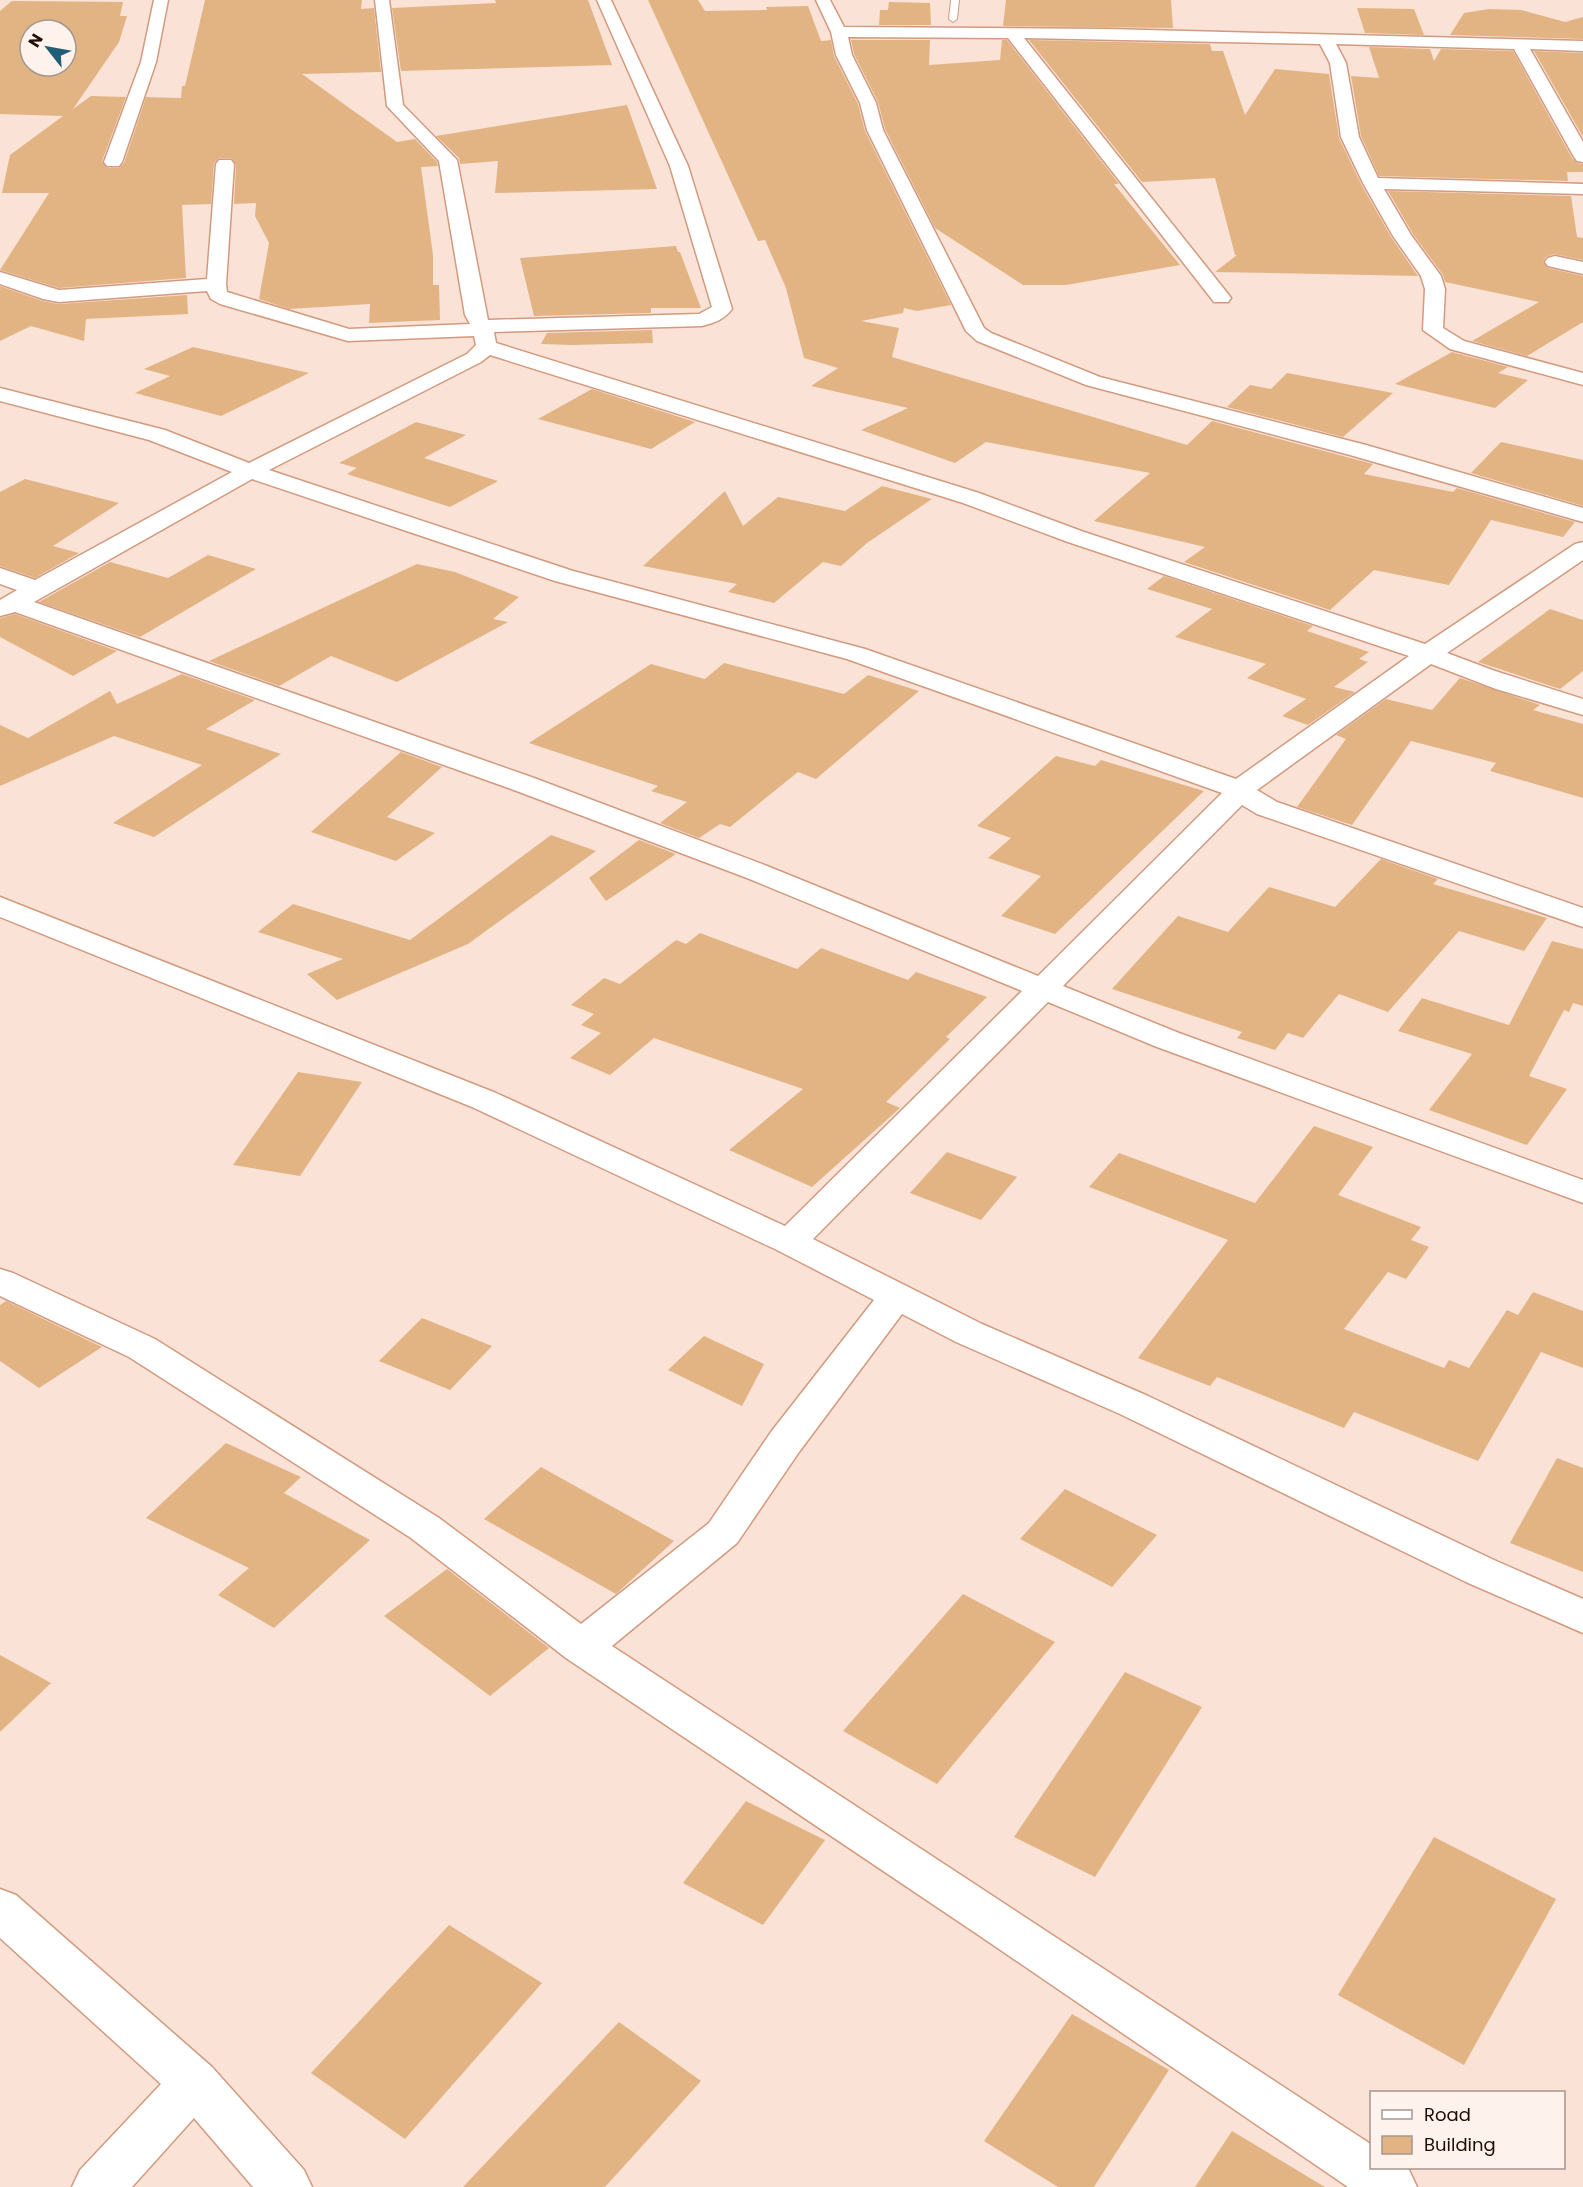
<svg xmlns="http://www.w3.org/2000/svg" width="1583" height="2187" viewBox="0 0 1583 2187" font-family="Poppins,sans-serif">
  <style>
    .building { fill: #e2b484; fill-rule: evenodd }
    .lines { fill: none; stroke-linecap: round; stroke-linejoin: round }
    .lane-casing { stroke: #d29a7e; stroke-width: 2 }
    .street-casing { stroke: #d29a7e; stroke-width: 3 }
    .lane { fill: #fff; fill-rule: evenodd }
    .street { fill: #fff; fill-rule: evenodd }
  </style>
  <rect width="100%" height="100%" fill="#fae2d6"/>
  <!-- building -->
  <g class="building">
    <path d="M 205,0 L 362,0 L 361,9 L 374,8 L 381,72 L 302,74 L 397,142 L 415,139 L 437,162 L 438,166 L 421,167 L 433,255 L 433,285 L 439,285 L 440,320 L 369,323 L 370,304 L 289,309 L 259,299 L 269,243 L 255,216 L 256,203 L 234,204 L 236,164 L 231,158 L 219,158 L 214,163 L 211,204 L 182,205 L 186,278 L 59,288 L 0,270 L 49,193 L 2,193 L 10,155 L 63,116 L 0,114 L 0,11 L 12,1 L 123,2 L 120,16 L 127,16 L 119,42 L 73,109 L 91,96 L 126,97 L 102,161 L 107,168 L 119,168 L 124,163 L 146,97 L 181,98 L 182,86 L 185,86 ZM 30,30 L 66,30 L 66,66 L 30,66 Z"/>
    <polygon points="495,0 588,0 612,65 401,71 392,8 496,3"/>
    <polygon points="648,0 698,0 705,11 767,10 766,7 808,6 821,41 831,40 834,56 858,104 865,131 951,305 917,311 904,308 903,313 861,321 899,328 892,357 1187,445 1212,421 1373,464 1364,474 1453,492 1457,488 1575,522 1563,537 1491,520 1449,585 1374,570 1330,610 1184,562 1205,547 1094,521 1150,473 986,442 955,463 861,430 908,408 811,386 838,368 804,358 786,288 765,240 758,241"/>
    <polygon points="1006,0 1171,0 1173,28 1003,26"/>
    <polygon points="889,2 930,3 931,25 879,25 880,10 888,10"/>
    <polygon points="1357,8 1414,9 1424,35 1365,33"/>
    <polygon points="1489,9 1521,10 1565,22 1583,17 1583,39 1450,35 1464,13"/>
    <polygon points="851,40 930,40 929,65 1000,60 1002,40 1007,40 1119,184 1114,184 1180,265 1066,285 1023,285 935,228 885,129 878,102 854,54"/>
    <polygon points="1029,40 1210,44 1212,51 1223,51 1245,115 1275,69 1329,74 1339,138 1361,184 1391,237 1418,276 1215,272 1237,255 1235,255 1215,178 1142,182"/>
    <polygon points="1369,47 1430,49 1434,61 1441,49 1513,51 1572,158 1577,163 1583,164 1583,172 1567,172 1568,181 1379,176 1361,136 1351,76 1379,78"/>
    <polygon points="1534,51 1583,53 1583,137"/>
    <polygon points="627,105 657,189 495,193 498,161 460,164 459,158 436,136"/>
    <polygon points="1388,191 1571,196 1577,237 1583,238 1583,260 1554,254 1546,257 1543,262 1548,268 1583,276 1583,322 1527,356 1472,341 1539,302 1445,282 1443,275 1413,234"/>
    <polygon points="676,246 678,252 680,252 701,308 651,308 651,313 534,316 520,258"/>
    <polygon points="0,286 42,301 59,304 187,295 188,314 86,319 84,341 31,326 0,341"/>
    <polygon points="652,330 653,343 573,345 541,344 547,333"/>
    <polygon points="193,347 309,373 221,416 135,393 170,376 144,369"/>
    <polygon points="1452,352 1508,367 1498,373 1528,380 1495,408 1395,384"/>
    <polygon points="1287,373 1393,393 1343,437 1227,407 1250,385 1271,389"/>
    <polygon points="592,389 695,422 651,449 538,419"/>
    <polygon points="416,422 466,435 424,458 498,481 450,507 347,474 357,468 339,463"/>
    <polygon points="1501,442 1583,460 1583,506 1471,473"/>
    <polygon points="25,479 119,503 53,546 79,553 35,578 0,566 0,492"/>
    <polygon points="882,486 932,499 867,543 841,566 823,562 774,603 728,592 737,584 643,566 725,491 743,526 778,497 845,511"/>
    <polygon points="208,555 256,569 140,637 39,602 110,562 168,578"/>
    <polygon points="417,564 455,572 519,597 493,619 508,622 397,682 331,656 279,686 209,661"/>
    <polygon points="1164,576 1313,626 1307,631 1369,652 1359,659 1368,662 1334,687 1355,692 1308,725 1282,716 1306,699 1247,678 1266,664 1175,637 1212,609 1147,589"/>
    <polygon points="1550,609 1583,620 1583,671 1560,689 1478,662"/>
    <polygon points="15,614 117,651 73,676 0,637 0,618"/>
    <polygon points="724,663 844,694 868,675 919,691 816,779 798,772 730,827 720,824 699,838 660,823 687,802 651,791 658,786 529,743 651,664 705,679"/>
    <polygon points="182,674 255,700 206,729 281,754 154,837 113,823 202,765 114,736 0,786 0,725 28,738 110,691 117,704"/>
    <polygon points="1460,678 1540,705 1533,710 1583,724 1583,798 1490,771 1496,763 1411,741 1352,825 1297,807 1346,739 1336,735 1386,699 1432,710"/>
    <polygon points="401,752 442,767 387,817 435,833 396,861 311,832"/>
    <polygon points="1056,756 1095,766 1101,760 1204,791 1055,934 1001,916 1041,876 988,858 1011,838 977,826"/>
    <polygon points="551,835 596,851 468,944 337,1000 307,974 343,959 258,932 293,904 410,940"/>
    <polygon points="639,840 676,854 606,901 589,878"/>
    <polygon points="1381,859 1438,879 1433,884 1547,918 1524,951 1459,931 1388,1012 1339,994 1303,1038 1288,1033 1275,1050 1237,1038 1242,1032 1112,989 1178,916 1228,932 1269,887 1335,907"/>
    <polygon points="700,933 797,969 821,948 908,980 916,972 987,997 946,1037 950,1039 886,1102 900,1108 812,1187 729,1150 803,1089 654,1038 610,1075 570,1058 601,1033 581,1025 594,1014 571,1005 604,978 620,984 676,940 686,944"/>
    <polygon points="1552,941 1583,949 1583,1006 1573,1003 1569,1012 1564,1010 1529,1076 1567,1089 1527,1145 1429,1110 1472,1054 1398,1031 1422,998 1509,1025"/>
    <polygon points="298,1072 362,1082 300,1176 233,1165"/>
    <polygon points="1314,1126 1373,1147 1338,1195 1421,1227 1411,1240 1429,1247 1406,1279 1388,1272 1344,1329 1444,1368 1449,1360 1469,1368 1507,1310 1518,1315 1533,1292 1583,1311 1583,1368 1541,1352 1478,1461 1354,1412 1344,1428 1217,1377 1210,1386 1138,1358 1228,1240 1089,1187 1119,1153 1255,1203"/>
    <polygon points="947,1152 1017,1177 981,1220 910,1193"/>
    <polygon points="6,1301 102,1347 39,1388 0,1361 0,1305"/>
    <polygon points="422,1318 492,1346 450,1390 379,1361"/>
    <polygon points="704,1336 764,1364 742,1406 668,1370"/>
    <polygon points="226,1443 301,1477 284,1493 370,1540 274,1628 218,1595 249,1568 146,1518"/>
    <polygon points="1557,1458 1583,1468 1583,1572 1510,1543"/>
    <polygon points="541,1467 674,1541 616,1594 484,1519"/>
    <polygon points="1065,1489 1157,1535 1112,1587 1020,1539"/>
    <polygon points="447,1569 549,1648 490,1696 384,1616"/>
    <polygon points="963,1594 1055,1642 937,1784 843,1731"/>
    <polygon points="0,1655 51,1683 0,1732"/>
    <polygon points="1125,1672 1202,1707 1095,1877 1014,1837"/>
    <polygon points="746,1801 825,1840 763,1925 683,1883"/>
    <polygon points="1434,1837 1556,1899 1464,2065 1338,1995"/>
    <polygon points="449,1925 542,1983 405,2139 311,2073"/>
    <polygon points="1072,2014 1169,2070 1094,2187 1058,2187 984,2141"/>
    <polygon points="619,2022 701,2081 605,2187 463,2187"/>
    <polygon points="1232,2131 1325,2187 1195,2187"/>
  </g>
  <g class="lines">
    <defs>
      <polygon id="lane" points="951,0 959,0 957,19 953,22 949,19"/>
      <g id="street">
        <polygon points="154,0 168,0 156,62 122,162 119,166 107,166 104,162 141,62"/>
        <path d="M 375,0 L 389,0 L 403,105 L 457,160 L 488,320 L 699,314 L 712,307 L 670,166 L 597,0 L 611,0 L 688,166 L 732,309 C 725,319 714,323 702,326 L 494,332 L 496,343 L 979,493 L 1084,532 L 1425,644 L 1575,544 L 1583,542 L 1583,560 L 1447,653 L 1495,671 L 1583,699 L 1583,715 L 1496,689 L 1431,664 L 1257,790 L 1277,802 L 1583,908 L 1583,927 L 1257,814 L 1242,805 L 1063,986 L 1179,1033 L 1583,1180 L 1583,1203 L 1157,1047 L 1048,1002 L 813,1239 L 982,1324 L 1148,1396 L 1494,1560 L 1583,1599 L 1583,1633 L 1466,1582 L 1120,1414 L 956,1342 L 902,1314 L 799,1452 L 737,1543 L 612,1646 L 1372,2145 L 1372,2168 L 1405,2168 L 1409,2170 L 1417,2187 L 1348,2187 L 980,1936 L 566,1658 L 411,1538 L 129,1357 L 0,1296 L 0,1269 L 13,1273 L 155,1339 L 439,1518 L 581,1624 L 709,1523 L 771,1432 L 874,1300 L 777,1250 L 472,1107 L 0,917 L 0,897 L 496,1093 L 785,1226 L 1022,991 L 747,878 L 514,790 L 15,612 L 0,616 L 0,600 L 17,590 L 0,584 L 0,568 L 35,580 L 232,472 L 149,440 L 0,401 L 0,388 L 165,430 L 249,463 L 467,354 L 476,345 L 474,336 L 348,341 L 220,304 L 211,299 L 207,291 L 59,302 L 43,299 L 0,284 L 0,272 L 59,290 L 207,279 L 216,164 L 219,160 L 231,160 L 234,164 L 226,284 L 227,292 L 349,329 L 470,324 L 465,315 L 439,161 L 387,106 ZM 490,355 L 963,503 L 1068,542 L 1409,656 L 1236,779 L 865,649 L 573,571 L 269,470 L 481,362 ZM 252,479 L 555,581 L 847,659 L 1222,793 L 1038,976 L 767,866 L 534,778 L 34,602 Z"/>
        <polygon points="816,0 830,0 844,27 1108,29 1583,41 1583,51 1530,49 1583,142 1583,162 1577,161 1574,157 1514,49 1336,44 1346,63 1359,137 1378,178 1583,184 1583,194 1384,189 1411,235 1441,276 1445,289 1443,328 1464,341 1583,373 1583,385 1450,349 1423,330 1425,289 1421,276 1393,236 1363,183 1341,137 1330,63 1320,44 1024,38 1228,294 1231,298 1228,302 1214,302 1008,38 848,37 852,55 876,103 883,130 984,328 991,333 1100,377 1366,445 1583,508 1583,522 1350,455 1086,385 977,341 966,331 867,130 860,103 836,55 831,32"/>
        <polygon points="1555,256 1583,262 1583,274 1548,266 1545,262 1548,258"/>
        <polygon points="0,1889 16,1895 212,2067 304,2170 312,2187 253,2187 194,2118 132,2187 72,2187 80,2170 161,2084 0,1938"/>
      </g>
    </defs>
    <!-- lane casing -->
    <use href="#lane" class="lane-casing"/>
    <!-- street casing -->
    <use href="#street" class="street-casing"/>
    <!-- lane -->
    <use href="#lane" class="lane"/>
    <!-- street -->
    <use href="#street" class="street"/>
  </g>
  <!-- legend -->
  <rect x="1370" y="2091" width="195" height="78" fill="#fef2ec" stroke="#a6968f" stroke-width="1.5"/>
  <rect x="1382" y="2110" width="30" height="9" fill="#ffffff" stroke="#a6968f" stroke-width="1.5"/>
  <text x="1424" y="2121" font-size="18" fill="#210d04">Road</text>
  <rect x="1382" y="2136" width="30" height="18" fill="#e2b484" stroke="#a6968f" stroke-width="1.5"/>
  <text x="1424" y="2151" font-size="18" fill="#210d04">Building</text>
  <!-- north arrow -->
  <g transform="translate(48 48) rotate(301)"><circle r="28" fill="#fef2ec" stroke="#a6968f" stroke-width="1.5"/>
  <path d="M0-4.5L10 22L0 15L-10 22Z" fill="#225f76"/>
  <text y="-9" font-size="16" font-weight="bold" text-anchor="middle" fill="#210d04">N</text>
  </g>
</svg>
